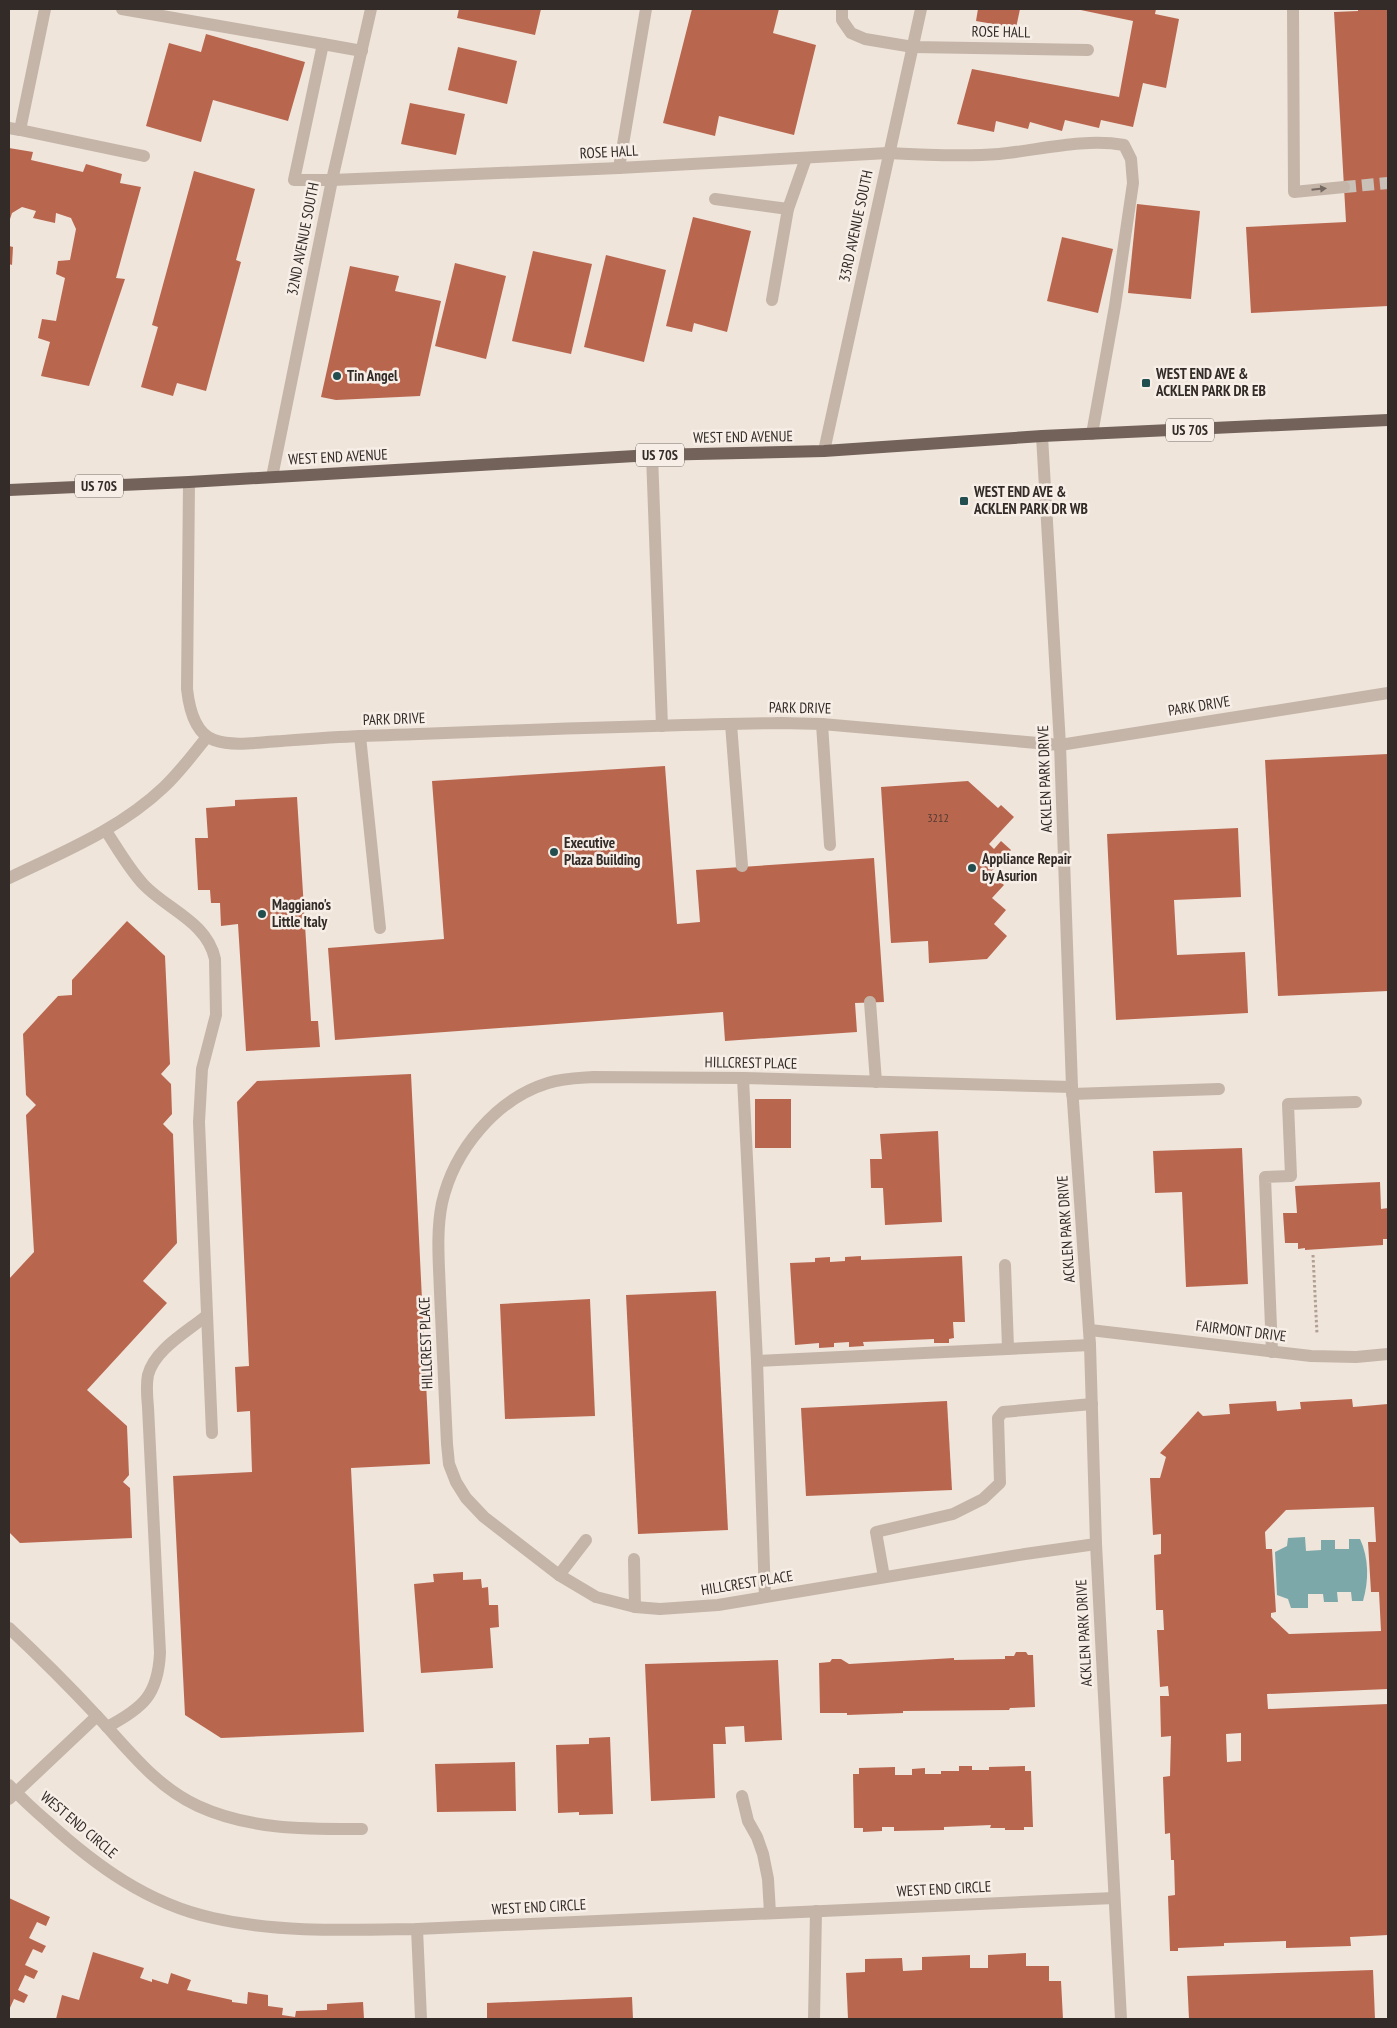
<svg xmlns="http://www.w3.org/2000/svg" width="1397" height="2028" viewBox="0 0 1397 2028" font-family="'PT Sans Narrow',sans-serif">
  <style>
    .water { fill: #7da8a9 }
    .building { fill: #b9664f; fill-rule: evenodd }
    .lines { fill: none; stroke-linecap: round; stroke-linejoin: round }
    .minor-tunnel { stroke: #c9c0b7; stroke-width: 12; stroke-dasharray: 12 6; stroke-linecap: butt }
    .path { stroke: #b19f93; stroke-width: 3; stroke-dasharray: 2.5 2.5; stroke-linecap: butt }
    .minor { stroke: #c5b5a8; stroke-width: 12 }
    .major { stroke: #73625a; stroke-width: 12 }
    .oneway { fill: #756962 }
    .poi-dot { fill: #224e50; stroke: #f7efe7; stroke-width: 2 }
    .labels { text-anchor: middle; stroke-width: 5; stroke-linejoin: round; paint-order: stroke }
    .number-label { font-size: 12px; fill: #543a32 }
    .shield { fill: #f7efe7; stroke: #6e6661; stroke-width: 1 }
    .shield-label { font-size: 14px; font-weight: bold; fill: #332b28 }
    .street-label { font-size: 15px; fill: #332b28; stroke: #f7efe7 }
    .poi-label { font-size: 15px; font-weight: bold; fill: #332b28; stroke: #f7efe7; text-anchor: start }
  </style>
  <rect width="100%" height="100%" fill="#efe5db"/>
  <!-- water -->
  <path class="water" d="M 1305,1537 L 1306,1551 L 1321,1550 L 1321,1540 L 1335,1540 L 1335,1549 L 1349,1549 L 1349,1539 L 1360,1539 C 1369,1558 1369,1581 1363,1601 L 1352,1601 L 1351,1592 L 1337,1592 L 1338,1602 L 1324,1602 L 1323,1594 L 1308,1594 L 1308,1608 L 1291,1608 L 1288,1599 L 1277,1595 L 1275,1552 L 1287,1546 L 1288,1538 Z"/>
  <!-- building -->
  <g class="building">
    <polygon points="459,9 541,9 535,35 457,18"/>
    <polygon points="692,9 779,9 773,33 816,45 794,135 719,116 715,136 663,123"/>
    <polygon points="978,9 1020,9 1016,28 976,21"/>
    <polygon points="1076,9 1156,9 1155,14 1179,19 1166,88 1143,83 1133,127 1101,120 1099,128 1065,120 1062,131 1030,122 1028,129 996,121 994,132 957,124 972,69 1119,97 1133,21"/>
    <polygon points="1358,9 1388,9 1388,306 1251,313 1246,227 1346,222 1334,12 1358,11"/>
    <polygon points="206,34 305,62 288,121 213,100 201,142 146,126 169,43 201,52"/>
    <polygon points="458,47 517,61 507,104 448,90"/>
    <polygon points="410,103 465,114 456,155 401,144"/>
    <polygon points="9,148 33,152 31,160 83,172 86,164 122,174 120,183 141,187 116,278 125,279 89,386 41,376 50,342 38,338 42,319 56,321 65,278 56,274 58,261 70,260 76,229 71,218 56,213 55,223 33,218 36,211 22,207 12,213 9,222"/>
    <polygon points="194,171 255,189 236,260 241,262 206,391 177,383 173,396 141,387 158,327 152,325"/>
    <polygon points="1137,204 1200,211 1191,299 1128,293"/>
    <polygon points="693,217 751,231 727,332 694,323 692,332 666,326"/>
    <polygon points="1062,237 1113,249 1098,313 1047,301"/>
    <polygon points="9,246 13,247 12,265 9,264"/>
    <polygon points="533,251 592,264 571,354 512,341"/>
    <polygon points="606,255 666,270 644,362 584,347"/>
    <polygon points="455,263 506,276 486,359 435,346"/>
    <polygon points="350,266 399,276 395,291 441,301 420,396 336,400 321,397"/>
    <polygon points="1388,754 1388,991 1278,996 1265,760"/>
    <polygon points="665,766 677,924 700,922 696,870 874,858 884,1002 855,1003 857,1032 725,1041 723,1012 335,1040 328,948 444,939 432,781"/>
    <polygon points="968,781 998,808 1001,805 1014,817 989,844 994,849 1001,841 1011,850 990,873 1004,885 992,898 1006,910 994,924 1007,936 987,959 929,963 928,941 891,943 881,787"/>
    <polygon points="297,797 311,1021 318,1021 320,1047 246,1051 238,924 221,926 220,903 211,903 210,890 198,890 195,838 208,838 206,808 235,806 235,800"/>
    <polygon points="1238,828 1241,897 1174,900 1177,955 1245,952 1248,1013 1116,1020 1107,834"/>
    <polygon points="127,921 165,956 170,1064 161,1074 171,1084 172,1114 163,1124 173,1134 177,1243 143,1281 167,1303 87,1390 127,1426 129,1475 123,1482 130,1488 132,1538 20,1543 9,1532 9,1279 34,1252 26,1115 36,1105 26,1095 23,1034 58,996 72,995 72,980"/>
    <polygon points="411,1074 430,1464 351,1468 364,1732 221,1738 185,1715 173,1476 252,1472 250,1411 237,1412 235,1367 249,1366 237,1102 257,1081"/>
    <rect x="755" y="1099" width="36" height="49"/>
    <polygon points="938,1131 942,1222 885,1225 883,1188 871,1188 870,1159 882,1159 880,1134"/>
    <polygon points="1242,1148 1248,1284 1186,1287 1182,1192 1155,1193 1153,1151"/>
    <polygon points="1380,1182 1381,1209 1388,1208 1388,1239 1383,1239 1383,1245 1305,1250 1305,1248 1298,1249 1298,1243 1285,1243 1283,1213 1297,1213 1295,1186"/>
    <polygon points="861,1256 861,1260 962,1256 965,1322 953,1322 954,1338 949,1339 949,1343 934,1343 934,1339 863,1342 864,1346 849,1347 849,1342 834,1343 834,1347 819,1348 819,1343 795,1345 790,1263 815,1262 815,1258 830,1257 830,1262 845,1261 845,1257"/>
    <polygon points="716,1291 728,1530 638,1534 626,1295"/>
    <polygon points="590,1299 595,1416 505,1419 500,1304"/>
    <path d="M 1352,1399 L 1353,1407 L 1388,1404 L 1388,1689 L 1267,1694 L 1268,1709 L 1388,1704 L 1388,1935 L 1350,1937 L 1351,1946 L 1286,1948 L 1286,1941 L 1224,1943 L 1224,1946 L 1178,1948 L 1178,1951 L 1170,1951 L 1168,1896 L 1175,1895 L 1174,1860 L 1171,1860 L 1170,1833 L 1165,1834 L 1163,1777 L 1170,1776 L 1171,1736 L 1161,1737 L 1160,1696 L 1169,1696 L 1168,1686 L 1160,1687 L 1157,1630 L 1164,1630 L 1163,1610 L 1156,1610 L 1154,1555 L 1161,1554 L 1161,1534 L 1153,1535 L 1150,1478 L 1160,1478 L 1166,1457 L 1160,1453 L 1198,1411 L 1203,1416 L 1230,1414 L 1229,1404 L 1276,1401 L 1277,1411 L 1301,1409 L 1300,1402 ZM 1374,1507 L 1376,1542 L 1368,1542 L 1371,1592 L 1379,1592 L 1381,1631 L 1289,1634 L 1271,1617 L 1271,1613 L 1276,1612 L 1272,1549 L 1266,1549 L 1265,1532 L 1286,1510 ZM 1241,1733 L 1241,1761 L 1227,1762 L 1226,1734 Z"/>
    <polygon points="947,1401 952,1490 806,1496 801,1408"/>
    <polygon points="463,1572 463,1580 481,1579 482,1588 488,1587 489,1605 498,1605 499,1627 490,1628 493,1668 421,1673 414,1584 434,1582 433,1574"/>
    <polygon points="1016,1652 1026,1652 1028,1655 1033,1655 1035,1707 1010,1708 1009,1710 903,1711 903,1713 847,1715 847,1713 820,1713 819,1663 830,1662 832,1659 841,1659 849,1664 954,1658 954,1660 1005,1659 1005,1656 1014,1656"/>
    <polygon points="778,1660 782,1740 745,1742 744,1726 725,1727 726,1744 713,1744 715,1798 651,1801 645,1664"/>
    <polygon points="610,1737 613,1814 579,1815 579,1812 558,1813 556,1745 589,1744 589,1738"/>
    <polygon points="515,1762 516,1811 437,1812 435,1764"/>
    <polygon points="959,1766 972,1766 972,1770 989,1770 989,1767 1025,1766 1025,1771 1031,1771 1033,1827 1024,1827 1024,1830 1005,1830 1005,1828 990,1828 991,1825 944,1827 944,1830 894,1831 894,1827 882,1827 882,1831 863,1832 863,1828 854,1828 853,1774 859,1774 859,1768 895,1767 895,1775 912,1775 912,1769 925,1768 925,1774 941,1774 941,1771 959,1771"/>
    <polygon points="9,1898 50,1917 46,1926 37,1922 29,1938 46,1946 42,1953 33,1949 25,1965 38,1971 34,1979 25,1975 18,1990 28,1995 24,2003 14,1999 9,2010"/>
    <polygon points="93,1952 144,1968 140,1978 152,1982 152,1979 168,1984 171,1973 191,1980 187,1990 232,2000 232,2002 247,2004 248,1992 268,1995 268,2006 283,2008 282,2015 295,2017 296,2011 327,2010 327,2004 363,2002 364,2019 56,2019 62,1995 79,2000"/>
    <polygon points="1026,1953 1026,1966 1049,1966 1049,1981 1061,1981 1063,2019 848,2019 846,1973 865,1972 865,1959 902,1958 903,1971 922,1970 922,1957 970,1955 970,1968 988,1968 988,1955"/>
    <polygon points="1373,1970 1375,2019 1189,2019 1187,1976"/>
    <polygon points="632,1997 633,2019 487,2019 487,2003"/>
  </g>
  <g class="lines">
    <!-- minor-tunnel -->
    <polyline class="minor-tunnel" points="1344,187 1388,183"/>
    <!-- path -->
    <polyline class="path" points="1313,1255 1317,1334"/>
    <!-- minor -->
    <g class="minor">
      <path d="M 122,9 L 323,44 L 294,180 L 332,180 L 619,168 L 888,153 C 924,155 963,157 999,154 C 1040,150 1084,138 1124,145 L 1131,159 L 1133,183 L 1115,306 L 1092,434"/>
      <polyline points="842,9 842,20 851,33 865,39 913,47 1088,50"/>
      <polyline points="1293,9 1294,192 1344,187"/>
      <polyline points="323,44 362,51"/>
      <polyline points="9,128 20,130 45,9"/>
      <polyline points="20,130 144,156"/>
      <polyline points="619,168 646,9"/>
      <polyline points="715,199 788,209"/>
      <polyline points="772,300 788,209 806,158"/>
      <polyline points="1042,436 1060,745 1072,1087 1090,1345 1096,1544 1121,2019"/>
      <polyline points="824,451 921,9"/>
      <polyline points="652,455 662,726"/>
      <polyline points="272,477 332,180 371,9"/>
      <path d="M 189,482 L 187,689 C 189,707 194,733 214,740 C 235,747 259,742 281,741 C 308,739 334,737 361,736 C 501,731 641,725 781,723 L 822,724 L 1060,745 L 1388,693"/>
      <polyline points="731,724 742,866"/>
      <polyline points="822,724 830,845"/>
      <polyline points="360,736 380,928"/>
      <path d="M 106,831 C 118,849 129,869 144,885 C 168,910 207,922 215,959 L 216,1015 L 202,1069 L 199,1122 L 212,1433"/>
      <path d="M 9,878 C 63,852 120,829 164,787 C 180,772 193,754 207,737"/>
      <polyline points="870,1002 876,1082"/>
      <polyline points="743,1078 757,1361 765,1597"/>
      <path d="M 1072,1087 L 743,1078 L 593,1077 C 578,1078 563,1078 548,1083 C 496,1099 454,1150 442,1203 C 436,1232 439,1263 440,1293 C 442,1344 445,1394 447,1444 L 449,1464 L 456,1482 L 466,1498 L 484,1517 L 559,1575 L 596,1597 L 635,1607 L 660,1609 L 718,1605 L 1025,1554 L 1096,1544"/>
      <polyline points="1072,1094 1219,1089"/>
      <polyline points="1005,1265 1008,1348"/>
      <polyline points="1090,1330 1311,1356 1356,1357 1388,1354"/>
      <polyline points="1272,1352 1265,1177 1291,1176 1288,1104 1356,1102"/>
      <polyline points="757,1361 1090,1345"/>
      <polyline points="634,1559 635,1607"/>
      <polyline points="559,1575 586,1540"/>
      <polyline points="884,1577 876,1532 953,1514 983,1499 1000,1483 998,1418 1003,1412 1092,1404"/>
      <path d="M 9,1628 C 39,1656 69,1686 97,1716 C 129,1750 155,1786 198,1806 C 250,1830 307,1829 362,1829"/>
      <path d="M 107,1727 C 143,1708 158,1695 160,1653 L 148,1407 C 147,1397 146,1385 148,1375 C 155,1349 187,1332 206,1316"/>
      <path d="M 9,1785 C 21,1798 34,1810 48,1822 C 95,1865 148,1904 213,1918 C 279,1933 349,1930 417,1929 L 1114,1898"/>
      <polyline points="742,1796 748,1821 757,1837 763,1854 768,1879 770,1913"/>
      <polyline points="9,1799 97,1716"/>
      <polyline points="417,1929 421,2019"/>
      <polyline points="814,2019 816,1911"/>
    </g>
    <!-- major -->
    <polyline class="major" points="9,490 189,482 652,455 824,451 1042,436 1388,420"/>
  </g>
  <!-- one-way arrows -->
  <defs><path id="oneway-solid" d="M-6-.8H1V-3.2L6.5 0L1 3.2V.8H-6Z" transform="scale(1.25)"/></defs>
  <use class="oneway" href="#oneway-solid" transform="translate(1319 189) rotate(-6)"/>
  <!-- markers -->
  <g class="poi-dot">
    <circle cx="337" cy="376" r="5"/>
    <rect x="1141" y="378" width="10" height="10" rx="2.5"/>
    <rect x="959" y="496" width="10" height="10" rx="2.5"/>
    <circle cx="554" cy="852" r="5"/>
    <circle cx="972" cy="868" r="5"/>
    <circle cx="262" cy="914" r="5"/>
  </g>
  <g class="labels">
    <!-- number labels -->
    <g class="number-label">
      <text x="938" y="822">3212</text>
    </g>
    <!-- shield labels -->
    <g class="shield">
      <rect x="1166" y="418.5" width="48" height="23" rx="4"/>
      <rect x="636" y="443.5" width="48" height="23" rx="4"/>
      <rect x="75" y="474.5" width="48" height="23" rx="4"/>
    </g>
    <g class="shield-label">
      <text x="1190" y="435">US 70S</text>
      <text x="660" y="460">US 70S</text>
      <text x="99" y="491">US 70S</text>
    </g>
    <!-- street labels -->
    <g class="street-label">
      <text transform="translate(1001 32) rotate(1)" y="5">ROSE HALL</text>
      <text transform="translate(609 152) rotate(-3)" y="5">ROSE HALL</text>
      <text transform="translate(856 226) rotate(-78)" y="5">33RD AVENUE SOUTH</text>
      <text transform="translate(303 239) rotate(-79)" y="5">32ND AVENUE SOUTH</text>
      <text transform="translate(743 437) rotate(-1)" y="5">WEST END AVENUE</text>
      <text transform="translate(338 457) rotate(-3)" y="5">WEST END AVENUE</text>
      <text transform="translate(1199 706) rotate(-9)" y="5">PARK DRIVE</text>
      <text transform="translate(800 708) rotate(1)" y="5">PARK DRIVE</text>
      <text transform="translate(394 719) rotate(-2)" y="5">PARK DRIVE</text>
      <text transform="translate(1045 779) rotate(-92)" y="5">ACKLEN PARK DRIVE</text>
      <text transform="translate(751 1063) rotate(1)" y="5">HILLCREST PLACE</text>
      <text transform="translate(1066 1229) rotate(-94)" y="5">ACKLEN PARK DRIVE</text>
      <text transform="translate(1241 1331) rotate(7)" y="5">FAIRMONT DRIVE</text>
      <text transform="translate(426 1343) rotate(-92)" y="5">HILLCREST PLACE</text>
      <text transform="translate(747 1583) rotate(-9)" y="5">HILLCREST PLACE</text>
      <text transform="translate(1084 1633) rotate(-93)" y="5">ACKLEN PARK DRIVE</text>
      <text transform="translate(79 1825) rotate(40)" y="5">WEST END CIRCLE</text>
      <text transform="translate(944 1889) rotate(-3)" y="5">WEST END CIRCLE</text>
      <text transform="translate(539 1907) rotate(-3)" y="5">WEST END CIRCLE</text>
    </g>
    <!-- poi labels -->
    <g class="poi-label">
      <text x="1156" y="379">WEST END AVE &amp;<tspan x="1156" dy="17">ACKLEN PARK DR EB</tspan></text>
      <text x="347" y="381">Tin Angel</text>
      <text x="974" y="497">WEST END AVE &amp;<tspan x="974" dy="17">ACKLEN PARK DR WB</tspan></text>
      <text x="564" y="848">Executive<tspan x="564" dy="17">Plaza Building</tspan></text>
      <text x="982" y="864">Appliance Repair<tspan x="982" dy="17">by Asurion</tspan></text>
      <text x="272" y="910">Maggiano's<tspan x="272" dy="17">Little Italy</tspan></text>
    </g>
  </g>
  <!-- border -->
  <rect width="1397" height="2028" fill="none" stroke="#332b28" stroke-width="20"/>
</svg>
